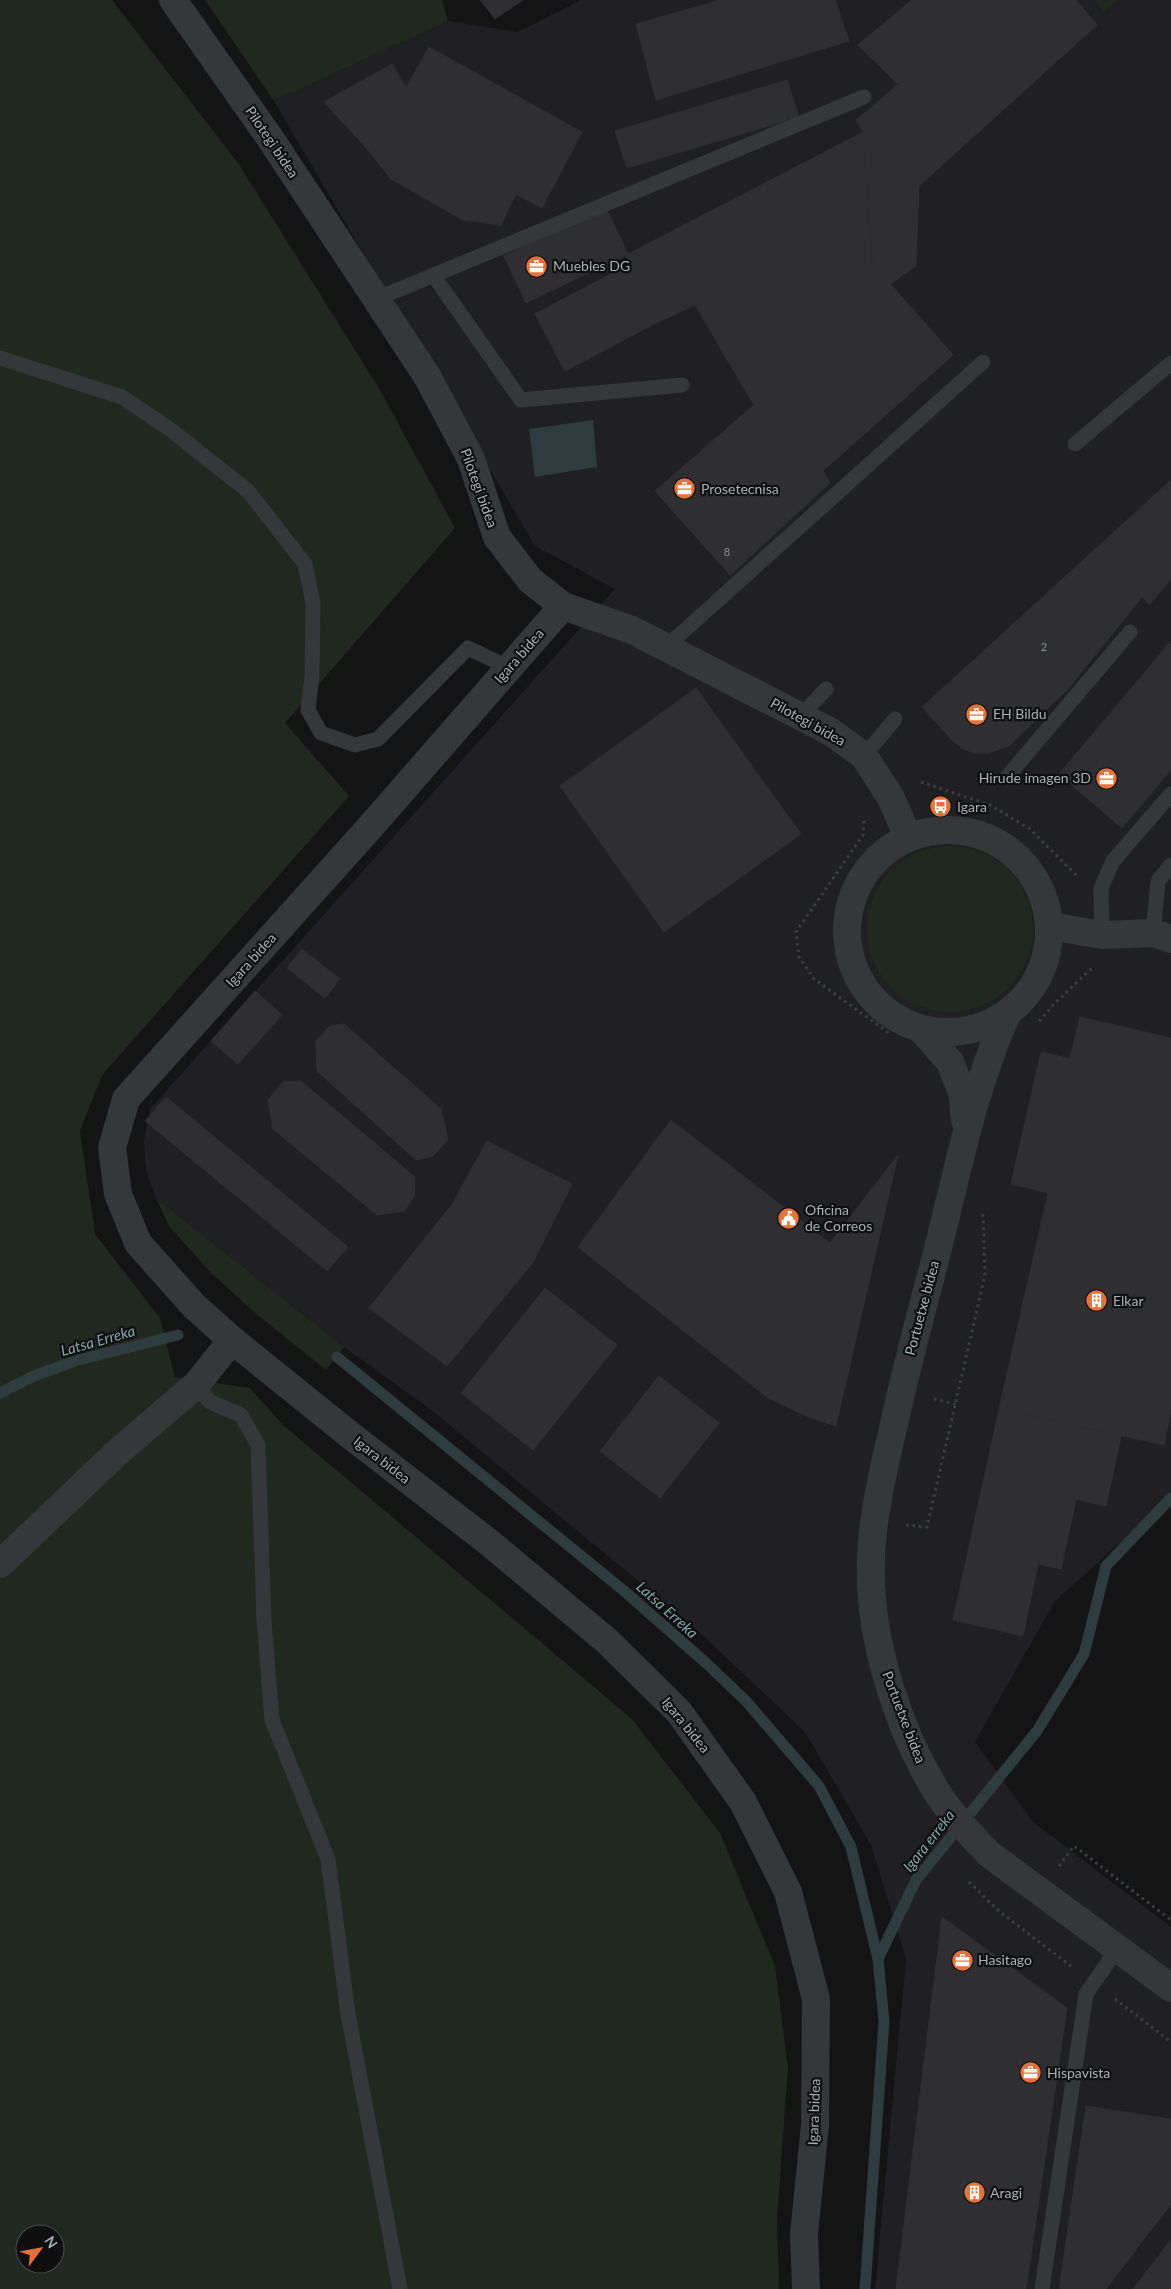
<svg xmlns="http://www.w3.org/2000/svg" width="1171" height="2289" viewBox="0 0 1171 2289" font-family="Lato,sans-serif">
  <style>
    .built { fill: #202022 }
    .green { fill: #212820; fill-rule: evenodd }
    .water { fill: #2e3c3d }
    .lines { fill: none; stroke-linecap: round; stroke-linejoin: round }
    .stream { stroke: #2e3c3d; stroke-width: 11 }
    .building { fill: #2f2f31; stroke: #2e2f31 }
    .path { stroke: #3b3f41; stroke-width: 3; stroke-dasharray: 2.5 4; stroke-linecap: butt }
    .service { stroke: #35373a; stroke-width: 15 }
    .minor { stroke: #35373a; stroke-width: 28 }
    .labels { text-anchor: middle; stroke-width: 4.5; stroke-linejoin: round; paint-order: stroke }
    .number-label { font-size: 11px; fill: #889094 }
    .street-label { font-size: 14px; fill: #a6b0b5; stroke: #0f0f10 }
    .poi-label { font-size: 14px; fill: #a6b0b5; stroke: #0f0f10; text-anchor: start }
    .water-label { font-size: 15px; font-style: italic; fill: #7fa8ad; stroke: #0f0f10 }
  </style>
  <rect width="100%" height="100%" fill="#141415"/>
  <!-- built -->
  <polygon class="built" points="581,0 1093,0 1104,12 1119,0 1171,0 1171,1497 1055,1601 975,1742 1033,1822 1171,1927 1171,2289 875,2289 906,1959 871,1845 805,1732 695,1628 430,1409 344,1347 156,1198 150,1183 145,1163 144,1140 150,1109 615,589 535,546 274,101 448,21 518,32"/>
  <!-- green -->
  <g class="green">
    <path d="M 0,0 L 112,0 L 238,163 L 380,390 L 455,528 L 285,723 L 349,796 L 102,1075 L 80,1131 L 95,1234 L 160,1318 L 175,1377 L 250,1388 L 283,1425 L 632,1719 L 720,1833 L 775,1966 L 788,2068 L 777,2218 L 779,2289 L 0,2289 ZM 25,2234 L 55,2234 L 55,2264 L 25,2264 Z"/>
    <polygon points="205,0 442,0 448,21 274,101"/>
    <polygon points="1093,0 1119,0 1104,12"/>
    <circle cx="950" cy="929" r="83"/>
    <polygon points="156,1198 344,1347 326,1370 260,1317 211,1273 169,1226"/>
  </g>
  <!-- water -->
  <polygon class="water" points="593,420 597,467 535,477 529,429"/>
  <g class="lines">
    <!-- stream -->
    <g class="stream">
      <polyline points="337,1357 623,1590 705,1662 746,1701 819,1786 851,1847 878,1959 884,2021 865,2289"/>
      <polyline points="0,1393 34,1376 75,1361 178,1335"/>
      <polyline points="878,1959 916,1880 1037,1731 1084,1654 1106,1566 1171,1498"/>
    </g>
  </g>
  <!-- building -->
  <g class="building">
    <polygon points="480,0 523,0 495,19"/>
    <polygon points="720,0 835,0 849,41 656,100 636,24"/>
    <polygon points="912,0 998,0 898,84 858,45"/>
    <polygon points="998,0 1076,0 1097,25 919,186 916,266 890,284 872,263 863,132 856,120"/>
    <polygon points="429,47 582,132 542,208 516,194 501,225 463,220 391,179 370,152"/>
    <polygon points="392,64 406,87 370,152 324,102"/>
    <polygon points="787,80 799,117 627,168 615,131"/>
    <polygon points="863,132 872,263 732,368 695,305 654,324 624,267 628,254"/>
    <polygon points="606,208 628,254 526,303 504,256"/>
    <polygon points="872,263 953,355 823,471 830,483 730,575 655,491 754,405 732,368"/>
    <polygon points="624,267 654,324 565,371 535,314"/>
    <polygon points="1171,480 1171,579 1149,605 1142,597 1067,690 1009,746 988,753 974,753 963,749 953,741 922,707"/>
    <polygon points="1171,641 1171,770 1122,828 1059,774"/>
    <polygon points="696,688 801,834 664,932 560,786"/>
    <polygon points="302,949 340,979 325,998 287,968"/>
    <polygon points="255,991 282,1015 238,1064 211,1041"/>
    <polygon points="1080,1017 1171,1038 1171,1411 1164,1445 999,1409 1048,1193 1011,1184 1041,1052 1070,1059"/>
    <polygon points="344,1024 441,1109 448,1140 433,1156 416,1160 317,1071 316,1041 330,1026"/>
    <polygon points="301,1081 415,1177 414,1197 404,1211 377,1215 273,1129 268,1100 283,1082"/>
    <polygon points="166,1097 348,1247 327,1271 145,1121"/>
    <polygon points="671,1120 830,1243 898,1155 836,1426 811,1418 768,1398 578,1247"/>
    <polygon points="487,1141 572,1184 532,1264 447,1366 369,1308 453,1203"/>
    <polygon points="545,1288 617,1345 533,1450 461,1393"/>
    <polygon points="659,1376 719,1423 660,1498 600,1451"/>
    <polygon points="999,1409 1121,1436 1106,1506 1076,1499 1061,1569 1038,1564 1023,1636 953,1620"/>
    <polygon points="942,1917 1067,2008 1026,2289 896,2289"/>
    <polygon points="1086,2106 1171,2119 1171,2204 1106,2289 1059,2289"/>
    <polygon points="1171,2240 1171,2289 1133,2289"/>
  </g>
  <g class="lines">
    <!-- path -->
    <g class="path">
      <polyline points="921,782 990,805 1030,829 1077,876"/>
      <polyline points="864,821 863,835 796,932 799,957 814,979 889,1033"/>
      <polyline points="1039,1021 1055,1003 1093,967"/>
      <polyline points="934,1399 955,1404"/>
      <polyline points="906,1525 927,1527 985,1275 983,1211"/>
      <polyline points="1059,1866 1074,1846 1171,1920"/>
      <polyline points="969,1882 1000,1912 1072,1967"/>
      <polyline points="1115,1999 1171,2042"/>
    </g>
    <!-- service -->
    <g class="service">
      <polyline points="433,275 521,400 682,385"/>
      <polyline points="376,299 864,97"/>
      <polyline points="0,358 122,397 171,430 248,491 305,564 313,603 312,677 308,710 321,733 355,745 378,739 468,648 510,668"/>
      <polyline points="1075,444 1171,363"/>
      <polyline points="666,647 983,362"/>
      <polyline points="801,716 826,689"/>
      <polyline points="864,756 895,719"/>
      <polyline points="1006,778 1130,632"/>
      <polyline points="1153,933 1158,881 1171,865"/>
      <polyline points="1102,935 1101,888 1113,861 1171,794"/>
      <polyline points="196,1385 210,1402 241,1415 258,1445 264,1621 272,1720 328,1859 348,2014 400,2289"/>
      <polyline points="1042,2289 1086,1994 1118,1948"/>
    </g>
    <!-- minor -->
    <g class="minor">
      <polyline points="173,0 270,138 427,376 471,459 497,537 530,580 563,606 632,630 831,732 864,756 891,798 908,837"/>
      <polyline points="563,606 372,825 126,1099 112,1148 118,1194 138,1243 194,1306 232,1340 350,1435 491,1544 607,1641 679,1712 743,1802 788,1892 816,1999 815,2125 804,2234 806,2289"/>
      <circle cx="948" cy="931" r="101"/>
      <polyline points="1050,926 1102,935 1153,933 1171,939"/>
      <path d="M 1006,1016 C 971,1095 956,1180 934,1264 C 918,1324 902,1385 889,1446 C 880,1483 872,1521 871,1560 C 868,1638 898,1731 940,1797 C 954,1818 972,1836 989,1854 L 1171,1988"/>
      <polyline points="922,1030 950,1062 962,1092 965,1120"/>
      <polyline points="0,1564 120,1450 196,1385 232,1340"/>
    </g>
  </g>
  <!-- icons -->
  <defs>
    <symbol id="office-disc" viewBox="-11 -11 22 22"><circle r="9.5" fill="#e5723c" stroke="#0f0f10"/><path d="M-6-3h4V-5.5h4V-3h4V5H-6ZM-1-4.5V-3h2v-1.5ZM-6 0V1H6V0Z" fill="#fff"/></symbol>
    <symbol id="bus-disc" viewBox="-11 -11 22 22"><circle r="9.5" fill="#e5723c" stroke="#0f0f10"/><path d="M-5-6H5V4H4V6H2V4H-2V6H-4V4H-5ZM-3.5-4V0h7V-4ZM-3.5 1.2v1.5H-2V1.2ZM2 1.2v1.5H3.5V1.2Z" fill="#fff"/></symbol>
    <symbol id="civic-disc" viewBox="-11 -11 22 22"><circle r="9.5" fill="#e5723c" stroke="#0f0f10"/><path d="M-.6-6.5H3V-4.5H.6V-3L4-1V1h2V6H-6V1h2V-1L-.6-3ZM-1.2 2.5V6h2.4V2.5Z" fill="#fff"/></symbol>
    <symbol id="building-disc" viewBox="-11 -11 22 22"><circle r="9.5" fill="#e5723c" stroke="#0f0f10"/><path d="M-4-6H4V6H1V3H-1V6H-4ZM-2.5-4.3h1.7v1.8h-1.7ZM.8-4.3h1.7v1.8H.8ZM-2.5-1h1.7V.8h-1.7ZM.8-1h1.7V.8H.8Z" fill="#fff"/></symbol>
  </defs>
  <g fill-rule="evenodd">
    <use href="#office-disc" x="524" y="254" width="25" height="25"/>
    <use href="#office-disc" x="672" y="476" width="25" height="25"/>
    <use href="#office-disc" x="964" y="702" width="25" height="25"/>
    <use href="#office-disc" x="1094" y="766" width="25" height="25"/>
    <use href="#bus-disc" x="928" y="794" width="25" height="25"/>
    <use href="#civic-disc" x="776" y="1206" width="25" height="25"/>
    <use href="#building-disc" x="1084" y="1288" width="25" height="25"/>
    <use href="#office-disc" x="950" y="1948" width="25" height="25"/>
    <use href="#office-disc" x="1018" y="2060" width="25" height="25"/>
    <use href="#building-disc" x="962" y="2180" width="25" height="25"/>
  </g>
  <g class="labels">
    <!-- number labels -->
    <g class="number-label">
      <text x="727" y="556">8</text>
      <text x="1044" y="651">2</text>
    </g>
    <!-- street labels -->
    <g class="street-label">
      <text transform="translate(272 142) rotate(56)" y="5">Pilotegi bidea</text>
      <text transform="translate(479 488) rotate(70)" y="5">Pilotegi bidea</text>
      <text transform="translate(519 656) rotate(-49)" y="5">Igara bidea</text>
      <text transform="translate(808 722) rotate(29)" y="5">Pilotegi bidea</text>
      <text transform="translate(251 960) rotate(-48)" y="5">Igara bidea</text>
      <text transform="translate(922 1308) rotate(-75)" y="5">Portuetxe bidea</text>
      <text transform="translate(382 1460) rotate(38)" y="5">Igara bidea</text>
      <text transform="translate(904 1717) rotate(69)" y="5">Portuetxe bidea</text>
      <text transform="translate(686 1725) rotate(51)" y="5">Igara bidea</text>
      <text transform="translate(814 2112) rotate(-88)" y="5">Igara bidea</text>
    </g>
    <!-- poi labels -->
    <g class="poi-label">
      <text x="553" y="271">Muebles DG</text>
      <text x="701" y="494">Prosetecnisa</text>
      <text x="993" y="719">EH Bildu</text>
      <text x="1091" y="783" text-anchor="end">Hirude imagen 3D</text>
      <text x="957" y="812">Igara</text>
      <text x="805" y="1215">Oficina<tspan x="805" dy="16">de Correos</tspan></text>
      <text x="1113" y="1306">Elkar</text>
      <text x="978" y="1965">Hasitago</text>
      <text x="1047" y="2078">Hispavista</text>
      <text x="990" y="2198">Aragi</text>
    </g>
    <!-- water labels -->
    <g class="water-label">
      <text transform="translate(98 1341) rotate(-16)" y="5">Latsa Erreka</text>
      <text transform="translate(667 1610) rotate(42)" y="5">Latsa Erreka</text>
      <text transform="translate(929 1841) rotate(-52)" y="5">Igara erreka</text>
    </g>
  </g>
  <!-- north arrow -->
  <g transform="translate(40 2249) rotate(58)"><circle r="24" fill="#0f0f10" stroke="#4b4f52"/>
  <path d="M0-4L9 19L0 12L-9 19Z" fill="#e5723c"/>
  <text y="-8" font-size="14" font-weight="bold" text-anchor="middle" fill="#a6b0b5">N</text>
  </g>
</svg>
